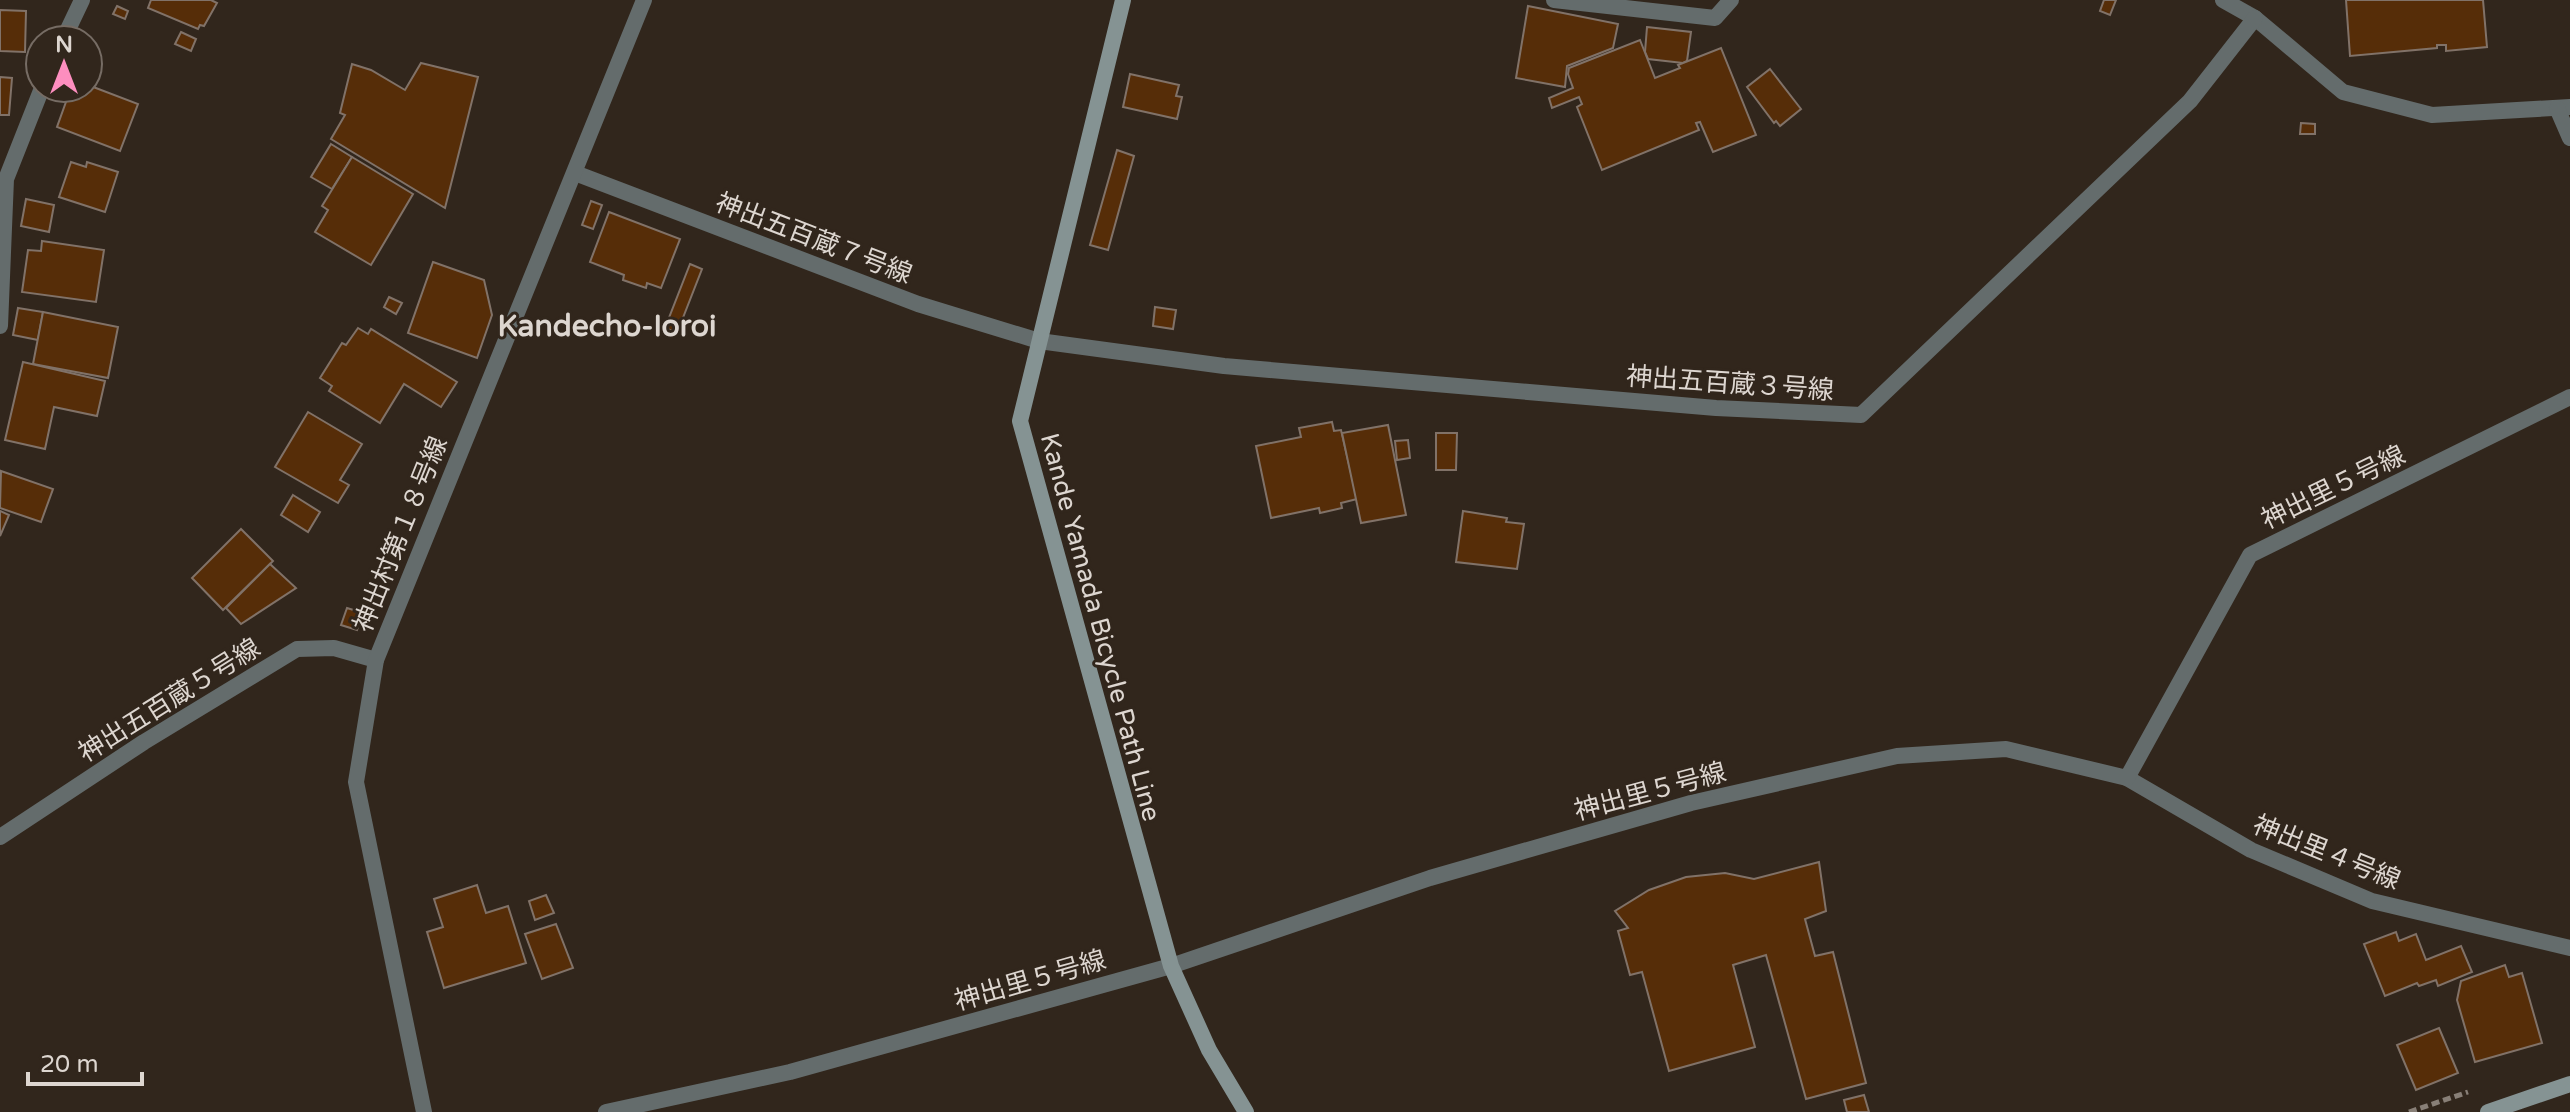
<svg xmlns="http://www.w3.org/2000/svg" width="2570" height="1112" viewBox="0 0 2570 1112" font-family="'Varela Round','Noto Sans JP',sans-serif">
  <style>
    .building { fill: #562d08; stroke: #817268; stroke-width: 2 }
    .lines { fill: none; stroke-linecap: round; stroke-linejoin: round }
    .path { stroke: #887f77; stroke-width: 5; stroke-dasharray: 8 4; stroke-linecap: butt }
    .street { stroke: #646c6c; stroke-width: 16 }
    .secondary { stroke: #859393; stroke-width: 16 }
    .labels { text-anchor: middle; stroke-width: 6; stroke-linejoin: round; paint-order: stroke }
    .street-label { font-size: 26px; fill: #ddd6d0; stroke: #31261c }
    .quarter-label { font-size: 30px; font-weight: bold; fill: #ddd6d0; stroke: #31261c }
  </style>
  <rect width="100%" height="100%" fill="#31261c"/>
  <!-- building -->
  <g class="building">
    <polygon points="151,0 211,0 217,3 204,26 200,25 198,29 148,8"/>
    <polygon points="2104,0 2116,0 2110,15 2100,11"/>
    <polygon points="2346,0 2483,0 2487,47 2446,51 2446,45 2437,45 2437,48 2350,56"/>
    <polygon points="117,6 128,11 125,19 113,14"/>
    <polygon points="1528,6 1618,24 1613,48 1567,66 1565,87 1516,78"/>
    <polygon points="0,10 26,11 25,52 0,51"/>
    <polygon points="1647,27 1691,32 1687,61 1683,63 1648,59 1645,52"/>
    <polygon points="181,32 196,39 191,51 175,44"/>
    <polygon points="1640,40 1655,78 1680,68 1678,65 1683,63 1721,48 1756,135 1713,152 1700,122 1696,123 1699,130 1602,170 1577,107 1582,104 1579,97 1552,108 1549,98 1573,88 1568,74 1569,68"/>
    <polygon points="421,63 478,77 445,208 331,139 345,115 340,113 352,64 371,70 405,90"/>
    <polygon points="1770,69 1801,109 1780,126 1776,121 1774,123 1747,87"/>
    <polygon points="1130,74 1179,85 1176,96 1182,97 1177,119 1123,107"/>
    <polygon points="0,77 12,78 9,115 0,115"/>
    <polygon points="88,85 138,104 120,151 57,127 71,88 88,88"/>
    <polygon points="2301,123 2315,124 2315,134 2300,134"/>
    <polygon points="331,144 352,157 332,189 311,177"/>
    <polygon points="1117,150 1134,156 1108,250 1090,245"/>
    <polygon points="352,157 413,194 371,265 315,232 328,210 322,206"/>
    <polygon points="71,162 86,167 87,162 118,172 105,212 59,197"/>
    <polygon points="26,199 54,205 49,232 21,226"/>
    <polygon points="591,201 602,205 593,229 582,225"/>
    <polygon points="609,212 680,239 661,288 647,283 646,288 623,280 624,275 590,262"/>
    <polygon points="42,241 104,250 96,302 22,292 28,250 41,251"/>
    <polygon points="433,262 484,280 492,315 477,358 408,333"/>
    <polygon points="690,264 702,269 677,333 665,328"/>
    <polygon points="389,297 402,303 396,314 384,307"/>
    <polygon points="1155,307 1176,310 1173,329 1153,326"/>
    <polygon points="18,308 43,312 38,340 13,335"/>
    <polygon points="43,312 118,327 108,378 33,364"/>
    <polygon points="358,328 368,334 371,329 457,382 441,407 404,384 380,423 329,391 332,386 320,378 342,343 346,345"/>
    <polygon points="23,362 105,381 97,416 54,407 45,449 5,440"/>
    <polygon points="308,412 362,444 340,480 349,485 338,503 275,467"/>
    <polygon points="1332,422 1334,431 1341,430 1357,499 1341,503 1342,508 1320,513 1319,508 1271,518 1256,446 1301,437 1299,428"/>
    <polygon points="1388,425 1406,515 1361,523 1342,433"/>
    <polygon points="1436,433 1457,433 1456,470 1436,470"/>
    <polygon points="1408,440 1410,458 1397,460 1395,441"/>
    <polygon points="1,471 53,489 41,522 0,508"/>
    <polygon points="293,495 320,512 308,532 281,515"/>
    <polygon points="0,511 9,515 0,536"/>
    <polygon points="1463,511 1507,518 1506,522 1524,524 1517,569 1456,562"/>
    <polygon points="241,529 273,561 223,610 192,578"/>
    <polygon points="270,564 296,588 241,624 226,608"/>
    <polygon points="347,608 363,613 357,630 341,625"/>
    <polygon points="1819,862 1826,911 1805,919 1815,956 1833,952 1866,1083 1806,1099 1766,955 1733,965 1755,1047 1669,1071 1642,972 1630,975 1618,931 1628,928 1615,911 1649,890 1686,877 1725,873 1754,879"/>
    <polygon points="477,885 486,913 508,906 526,963 444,988 427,932 443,927 434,899"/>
    <polygon points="546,895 554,913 535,920 529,901"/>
    <polygon points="556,924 573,968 542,979 525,934"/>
    <polygon points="2396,932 2399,941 2416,934 2426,960 2461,946 2472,972 2438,986 2436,980 2419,986 2417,983 2385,996 2364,944"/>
    <polygon points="2505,965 2509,977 2522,973 2542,1043 2475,1062 2457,1000 2461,981"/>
    <polygon points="2439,1028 2458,1073 2416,1090 2397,1045"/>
    <polygon points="1864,1095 1869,1112 1847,1112 1844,1100"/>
  </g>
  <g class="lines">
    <!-- path -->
    <polyline class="path" points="2409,1112 2468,1092"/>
    <!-- street -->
    <g class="street">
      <polyline points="1554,0 1715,18 1731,0"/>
      <polyline points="2223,0 2255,18 2343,92 2432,115 2570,107"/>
      <polyline points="63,40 82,0"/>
      <polyline points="2557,108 2570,138"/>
      <polyline points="575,173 918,304 1039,341 1224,366 1716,408 1861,415 2190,101 2255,18"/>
      <polyline points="0,326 6,179 42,88"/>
      <polyline points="2127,778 2251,850 2372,901 2570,948"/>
      <polyline points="0,837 144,742 297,649 334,648 376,660"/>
      <polyline points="424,1112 356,782 376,660 644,0"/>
      <polyline points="606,1112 790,1072 1171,966 1430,878 1691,803 1897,756 2006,749 2127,778 2250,555 2570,397"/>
    </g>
    <!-- secondary -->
    <g class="secondary">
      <polyline points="1123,0 1020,421 1171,966 1209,1050 1246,1112"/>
      <polyline points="2488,1112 2570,1084"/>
    </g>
  </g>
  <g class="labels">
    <!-- street labels -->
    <g class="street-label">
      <text transform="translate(814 238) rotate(21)" y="9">神出五百蔵７号線</text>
      <text transform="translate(1730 383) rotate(4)" y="9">神出五百蔵３号線</text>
      <text transform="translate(2333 487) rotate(-26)" y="9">神出里５号線</text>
      <text transform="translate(400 534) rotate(-68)" y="9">神出村第１８号線</text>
      <text transform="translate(1101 627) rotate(75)" y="9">Kande Yamada Bicycle Path Line</text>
      <text transform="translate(169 700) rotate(-32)" y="9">神出五百蔵５号線</text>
      <text transform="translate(1650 791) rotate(-15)" y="9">神出里５号線</text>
      <text transform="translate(2327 852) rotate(22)" y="9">神出里４号線</text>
      <text transform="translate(1030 980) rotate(-16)" y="9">神出里５号線</text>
    </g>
    <!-- quarter labels -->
    <g class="quarter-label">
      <text x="607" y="336">Kandecho-Ioroi</text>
    </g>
  </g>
  <!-- north arrow -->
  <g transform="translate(64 64)"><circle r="38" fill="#31261c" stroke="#766c64" stroke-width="2"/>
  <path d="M0-6L14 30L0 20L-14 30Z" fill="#fd8ebf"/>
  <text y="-12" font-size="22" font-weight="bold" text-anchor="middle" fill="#ddd6d0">N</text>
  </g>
  <!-- scale -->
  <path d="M28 1072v12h114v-12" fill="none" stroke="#ddd6d0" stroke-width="4"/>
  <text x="40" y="1072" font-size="24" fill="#ddd6d0" stroke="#31261c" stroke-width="6" paint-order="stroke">20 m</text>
</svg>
